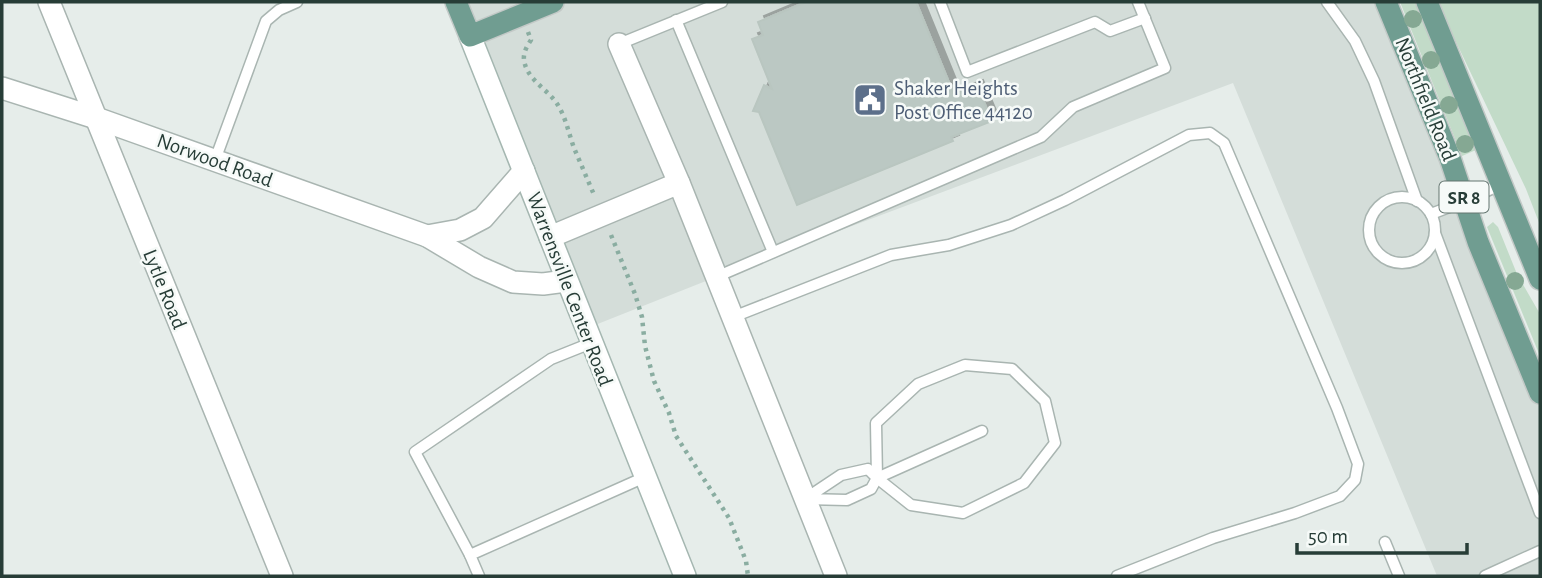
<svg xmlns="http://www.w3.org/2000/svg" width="1542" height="578" viewBox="0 0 1542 578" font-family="'Alegreya Sans',sans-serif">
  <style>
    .built { fill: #d4ddd9 }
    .green { fill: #c2dbc8 }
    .building { fill: #bbc8c3; stroke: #b9c6c0; stroke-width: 2; filter: url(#shadow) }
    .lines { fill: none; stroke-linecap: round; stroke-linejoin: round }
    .service-casing { stroke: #a9b5b1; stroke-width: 13 }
    .minor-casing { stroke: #a9b5b1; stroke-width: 24 }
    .secondary-casing { stroke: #a5b7b1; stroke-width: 24 }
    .primary-casing { stroke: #c3c9c7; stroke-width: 24 }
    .path { stroke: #8aada1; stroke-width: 4.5; stroke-dasharray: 3.5 5; stroke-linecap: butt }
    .service { stroke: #fff; stroke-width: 10 }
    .minor { stroke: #fff; stroke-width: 21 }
    .secondary { stroke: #fff; stroke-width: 21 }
    .primary { stroke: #709d91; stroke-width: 21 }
    .tree { fill: #85a893 }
    .labels { text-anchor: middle; stroke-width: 5; stroke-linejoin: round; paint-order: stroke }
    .shield { fill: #f6faf8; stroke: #657671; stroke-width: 2 }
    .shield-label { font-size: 19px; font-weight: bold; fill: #273d37 }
    .service-label { font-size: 21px; fill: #4e5e75; stroke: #f6faf8; text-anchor: start }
    .street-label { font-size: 21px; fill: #273d37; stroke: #f6faf8 }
  </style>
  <defs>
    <filter id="shadow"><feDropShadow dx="6" dy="-6" stdDeviation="0" flood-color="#0004"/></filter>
  </defs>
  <rect width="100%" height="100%" fill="#e6edea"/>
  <!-- built -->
  <polygon class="built" points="456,2 1386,2 1540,393 1540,576 1437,576 1233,83 716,277 585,329"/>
  <!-- green -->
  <g class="green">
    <polygon points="1400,2 1416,2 1476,150 1462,156"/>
    <polygon points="1437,2 1540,2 1540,225 1526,189"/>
    <polygon points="1493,222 1498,227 1517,274 1540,314 1540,356 1487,227"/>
  </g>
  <!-- building -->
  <polygon class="building" points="806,2 916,2 954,95 977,86 992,121 951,137 953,141 797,205 759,112 753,111 764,85 772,89 752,39 763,35 758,22"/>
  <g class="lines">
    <defs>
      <g id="service">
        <polyline points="940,2 967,72 1095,22 1110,31 1145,18"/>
        <polyline points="1327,2 1355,41 1374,81 1417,201"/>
        <polyline points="676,20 773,252"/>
        <polyline points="619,44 722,2"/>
        <polyline points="215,160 266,21 279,10 297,2"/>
        <circle cx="1402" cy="230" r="33"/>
        <polyline points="1431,214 1465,201 1502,184"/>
        <polyline points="1435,233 1540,513"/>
        <polyline points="716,277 1041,137 1073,107 1165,68 1138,2"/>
        <polyline points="733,317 891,255 949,245 1011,225 1065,200 1189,135 1210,133 1224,143 1337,408 1358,464 1355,480 1340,496 1295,513 1213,538 1117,576"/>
        <polygon points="965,365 1012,369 1045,401 1055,443 1024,483 963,513 911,505 877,478 876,423 918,384"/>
        <polygon points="868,469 877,478 871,489 847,500 805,499 841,475"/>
        <polyline points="877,478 982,431"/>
        <polyline points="1385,542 1399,576"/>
        <polyline points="470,555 415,452 551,359 591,343"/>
        <polyline points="479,576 470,555 645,477"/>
        <polyline points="1485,576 1540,551"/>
      </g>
      <g id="minor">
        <polyline points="49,2 282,576"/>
        <polyline points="619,44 679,183 836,576"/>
        <polyline points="2,88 96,118 427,236 479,267 513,282 543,284 566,281"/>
        <polyline points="427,236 460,230 483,218 524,171"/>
        <polyline points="550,237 679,183"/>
      </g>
      <polyline id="secondary" points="470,36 685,576"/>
      <g id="primary">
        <polyline points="456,2 470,36 553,2"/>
        <polyline points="1386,2 1450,158 1478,242 1540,393"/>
        <polyline points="1427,2 1540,279"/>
      </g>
    </defs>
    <!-- service casing -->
    <use href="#service" class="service-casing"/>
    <!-- minor casing -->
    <use href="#minor" class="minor-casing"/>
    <!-- secondary casing -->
    <use href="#secondary" class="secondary-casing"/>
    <!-- primary casing -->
    <use href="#primary" class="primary-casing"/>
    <!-- path -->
    <g class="path">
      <path d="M 528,32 L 531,40 C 527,46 523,53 524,60 C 527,81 550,90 559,107 C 566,119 569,134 574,148 C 581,164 588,181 595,197"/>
      <polyline points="611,235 635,294 642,317 645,346 654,381 669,413 676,436 729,518 746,561 748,576"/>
    </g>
    <!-- service -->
    <use href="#service" class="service"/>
    <!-- minor -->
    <use href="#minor" class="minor"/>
    <!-- secondary -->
    <use href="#secondary" class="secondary"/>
    <!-- primary -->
    <use href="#primary" class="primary"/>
  </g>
  <!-- trees -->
  <g class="tree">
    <circle cx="1413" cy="19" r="9"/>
    <circle cx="1431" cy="60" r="9"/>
    <circle cx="1449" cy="105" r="9"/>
    <circle cx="1465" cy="144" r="9"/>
    <circle cx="1515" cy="281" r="9"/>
  </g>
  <!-- icons -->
  <defs>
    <symbol id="civic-square" viewBox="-11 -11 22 22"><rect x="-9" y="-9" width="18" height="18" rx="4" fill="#5c6f8a" stroke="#f6faf8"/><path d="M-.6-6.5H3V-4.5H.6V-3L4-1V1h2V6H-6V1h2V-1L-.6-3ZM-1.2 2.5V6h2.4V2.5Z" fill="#fff"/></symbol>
  </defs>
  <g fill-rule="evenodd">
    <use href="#civic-square" x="851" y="81" width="38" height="38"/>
  </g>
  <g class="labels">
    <!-- shield labels -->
    <rect class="shield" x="1439.5" y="181.5" width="49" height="31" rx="5"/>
    <g class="shield-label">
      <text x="1464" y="204">SR 8</text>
    </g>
    <!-- service labels -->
    <g class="service-label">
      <text x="894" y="95">Shaker Heights<tspan x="894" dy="24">Post Office 44120</tspan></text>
    </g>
    <!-- street labels -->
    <g class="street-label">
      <text transform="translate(1426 99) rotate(68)" y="7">Northfield Road</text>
      <text transform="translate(215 160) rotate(20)" y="7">Norwood Road</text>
      <text transform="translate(165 289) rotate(68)" y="7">Lytle Road</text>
      <text transform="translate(570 289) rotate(69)" y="7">Warrensville Center Road</text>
    </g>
  </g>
  <!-- border -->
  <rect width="1542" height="578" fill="none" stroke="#273d37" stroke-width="7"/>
  <!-- scale -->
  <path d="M1297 543v10h170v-10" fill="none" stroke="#273d37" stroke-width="3.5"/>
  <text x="1308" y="543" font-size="21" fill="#273d37" stroke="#f6faf8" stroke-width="5" paint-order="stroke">50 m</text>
</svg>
